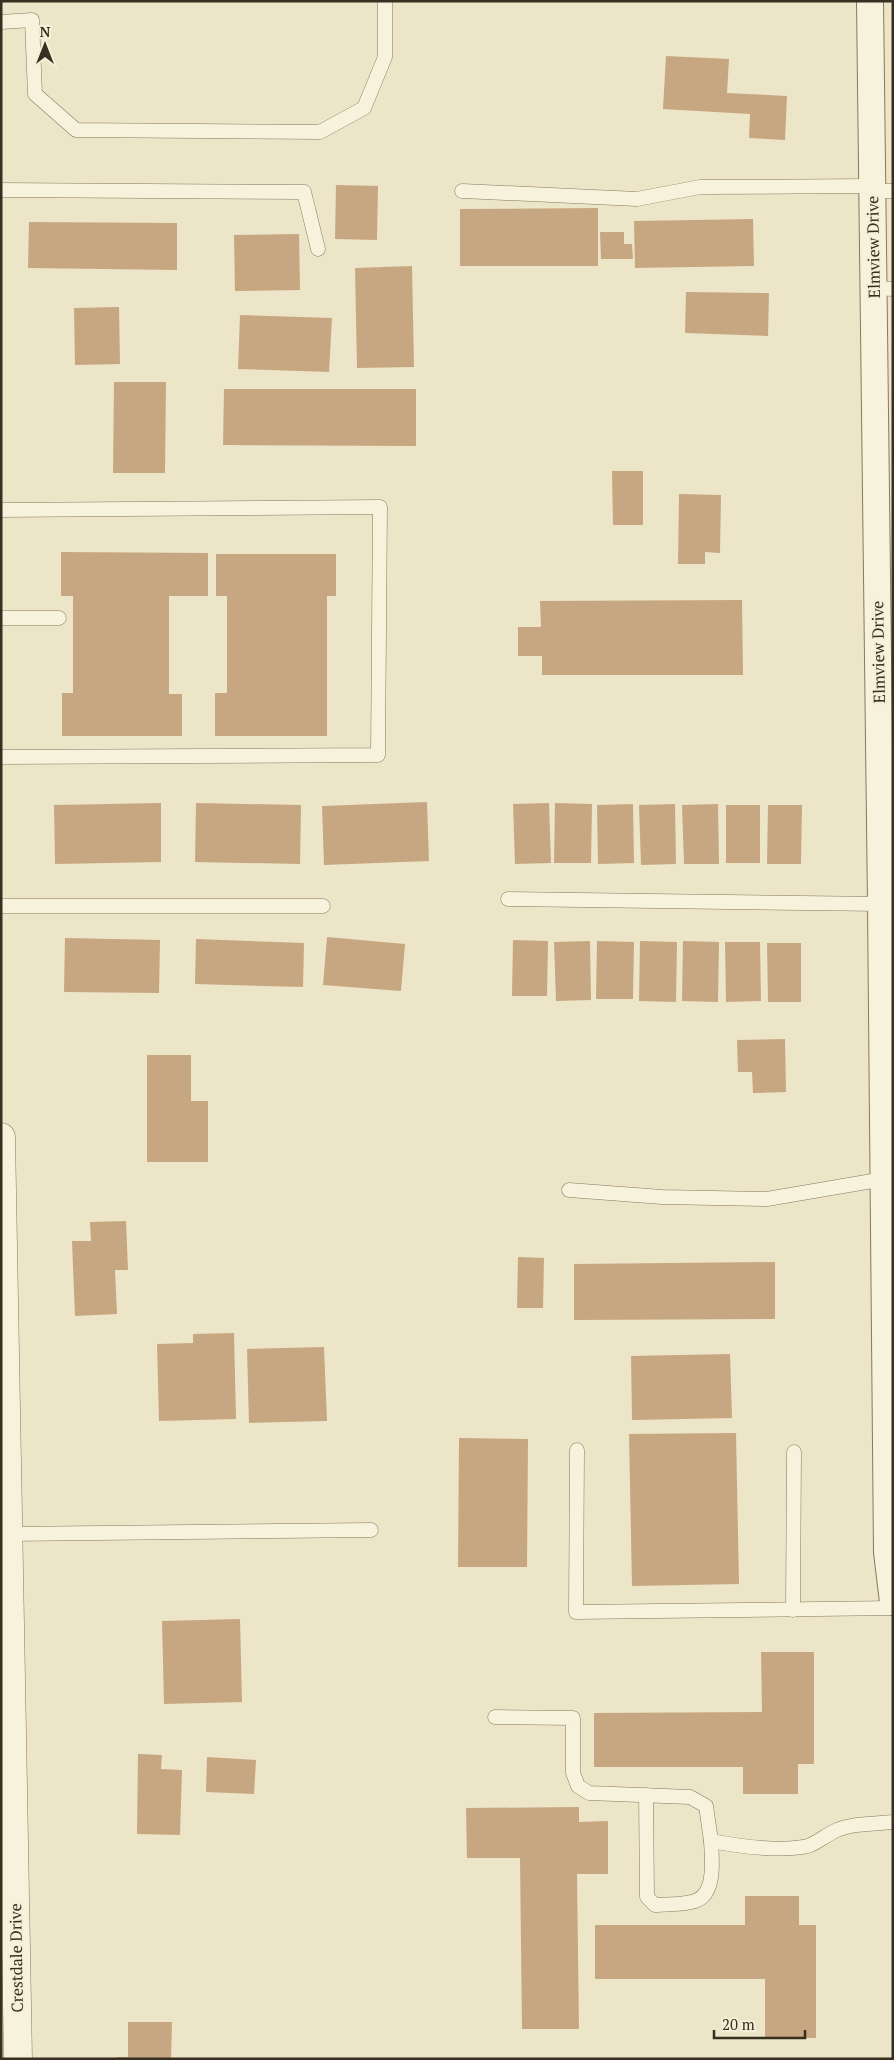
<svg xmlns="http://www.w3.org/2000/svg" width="894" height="2060" viewBox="0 0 894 2060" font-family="'PT Serif',serif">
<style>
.building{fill:#c7a781}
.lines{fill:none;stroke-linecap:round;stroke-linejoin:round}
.service-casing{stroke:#87795e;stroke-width:15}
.minor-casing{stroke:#87795e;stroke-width:28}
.tertiary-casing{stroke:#87795e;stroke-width:29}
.service{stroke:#f7f2db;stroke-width:14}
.minor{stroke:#f7f2db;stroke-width:26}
.tertiary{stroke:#f7f2db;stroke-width:28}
.labels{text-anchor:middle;stroke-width:4;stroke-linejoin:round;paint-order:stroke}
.street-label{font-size:16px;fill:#382f21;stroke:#f4efd7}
</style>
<rect width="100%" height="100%" fill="#ece5c8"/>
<g class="building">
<path d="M666,56L729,59L727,93L787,96L785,140L749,138L750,114L663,109Z"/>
<path d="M336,185L378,186L377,240L335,239Z"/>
<path d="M598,208V266H460V209Z"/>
<path d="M753,219L754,266L635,268L634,221Z"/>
<path d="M29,222L177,223V270L28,268Z"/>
<path d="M600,232H624V244H632L633,259H601Z"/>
<path d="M299,234L300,290L235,291L234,235Z"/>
<path d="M412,266L414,367L357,368L355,268Z"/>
<path d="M686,292L769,293L768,336L685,333Z"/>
<path d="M119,307L120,364L75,365L74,308Z"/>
<path d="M240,315L332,318L329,372L238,369Z"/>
<path d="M114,382H166L165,473H113Z"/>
<path d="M224,389H416V446L223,445Z"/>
<path d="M612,471H643V525H613Z"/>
<path d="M679,494L721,495L720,553L705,552V564H678Z"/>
<path d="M61,552L208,553V596H169V694H182V736H62V693H73V596H61Z"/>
<path d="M216,554H336V596H327V736H215V693H227V596H216Z"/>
<path d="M742,600L743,675H542V656H518V627H541L540,601Z"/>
<path d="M427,802L429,861L324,865L322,806Z"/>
<path d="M161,803V862L55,864L54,805Z"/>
<path d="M196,803L301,805L300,864L195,862Z"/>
<path d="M549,803L551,863L515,864L513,804Z"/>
<path d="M555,803L592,804L591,863H554Z"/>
<path d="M633,804L634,863L598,864L597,805Z"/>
<path d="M675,804L676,864L641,865L639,805Z"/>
<path d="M718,804L719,864H684L682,805Z"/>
<rect x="726" y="805" width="34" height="58"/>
<path d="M768,805H802L801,864H767Z"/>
<path d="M327,937L405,944L401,991L323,985Z"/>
<path d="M65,938L160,940L159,993L64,992Z"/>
<path d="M196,939L304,943L303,987L195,984Z"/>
<path d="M513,940L548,941L547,996H512Z"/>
<path d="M590,941L591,1000L556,1001L554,942Z"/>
<path d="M597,941L634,942L633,999H596Z"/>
<path d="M640,941L677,942L676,1002L639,1001Z"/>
<path d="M683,941L719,942L718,1002L682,1001Z"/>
<path d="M725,942H760L761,1001L726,1002Z"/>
<path d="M767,943H801V1002H768Z"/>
<path d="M785,1039L786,1092L753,1093L752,1072H738L737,1040Z"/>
<path d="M147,1055H191V1101H208V1162H147Z"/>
<path d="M126,1221L128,1270H115L117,1314L75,1316L72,1241H91L90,1222Z"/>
<path d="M518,1257L544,1258L543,1308H517Z"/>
<path d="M775,1262V1319L574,1320V1264Z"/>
<path d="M234,1333L236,1419L159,1421L157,1344L193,1343V1334Z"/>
<path d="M324,1347L327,1421L249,1423L247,1349Z"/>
<path d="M730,1354L732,1418L632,1420L631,1356Z"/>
<path d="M736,1433L739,1584L632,1586L629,1434Z"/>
<path d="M459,1438L528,1439L527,1567H458Z"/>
<path d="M240,1619L242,1702L164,1704L162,1621Z"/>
<path d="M761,1652H814V1764H798V1794H743V1767H594V1713L762,1712Z"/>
<path d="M138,1754L162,1755L161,1769L182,1770L180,1835L137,1834Z"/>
<path d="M207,1757L256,1760L254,1794L206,1792Z"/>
<path d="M579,1807V1822L608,1821V1874H577L579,2029H522L520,1858H467L466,1808Z"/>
<path d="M745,1896H799V1925H816V2038H765V1979H595V1925H745Z"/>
<path d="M128,2022H172L171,2059H117V2057H128Z"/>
</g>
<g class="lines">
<defs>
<g id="service">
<path d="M1,22L32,20L35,94L76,130L320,132L364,108L385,57V1"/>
<path d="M1,190L304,192L318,249"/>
<path d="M462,191L637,199L700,187L872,186"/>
<path d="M872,191H893"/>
<path d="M873,288L893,289"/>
<path d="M1,510L380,507L378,755L1,757"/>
<path d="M1,618H59"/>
<path d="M508,899L881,904"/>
<path d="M1,906H323"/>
<path d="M569,1190L662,1197L767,1199L884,1179"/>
<path d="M577,1450L576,1612L893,1608"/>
<path d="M9,1534L371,1530"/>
<path d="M793,1610L794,1452"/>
<path d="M495,1717L573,1718V1773L578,1786L589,1793L690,1797L706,1806L711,1841C738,1846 781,1852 808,1846C817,1843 826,1835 835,1831C852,1823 874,1824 893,1822"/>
<path d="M646,1795L647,1897L655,1905C667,1904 679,1905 691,1902C717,1898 712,1860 711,1841"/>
</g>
<path id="minor" d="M870,1L881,904L887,1552L893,1602"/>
<path id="tertiary" d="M1,1137L18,2059"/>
</defs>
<use href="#service" class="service-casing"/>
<use href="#minor" class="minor-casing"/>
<use href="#tertiary" class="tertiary-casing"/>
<use href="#service" class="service"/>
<use href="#minor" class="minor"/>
<use href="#tertiary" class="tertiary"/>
</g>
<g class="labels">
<g class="street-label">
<text transform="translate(873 247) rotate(-91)" y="6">Elmview Drive</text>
<text transform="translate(878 652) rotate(-91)" y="6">Elmview Drive</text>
<text transform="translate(16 1958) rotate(-91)" y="6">Crestdale Drive</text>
</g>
</g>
<rect width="894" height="2060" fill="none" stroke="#382f21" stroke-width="5"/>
<g transform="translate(45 45)" stroke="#f4efd7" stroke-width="4" paint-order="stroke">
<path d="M0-4L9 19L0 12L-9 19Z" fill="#382f21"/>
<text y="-8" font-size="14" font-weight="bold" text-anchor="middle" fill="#382f21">N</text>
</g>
<path d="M714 2030v8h91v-8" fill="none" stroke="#382f21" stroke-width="2.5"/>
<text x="722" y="2030" font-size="15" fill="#382f21" stroke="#f4efd7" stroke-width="4" paint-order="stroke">20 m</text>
</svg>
